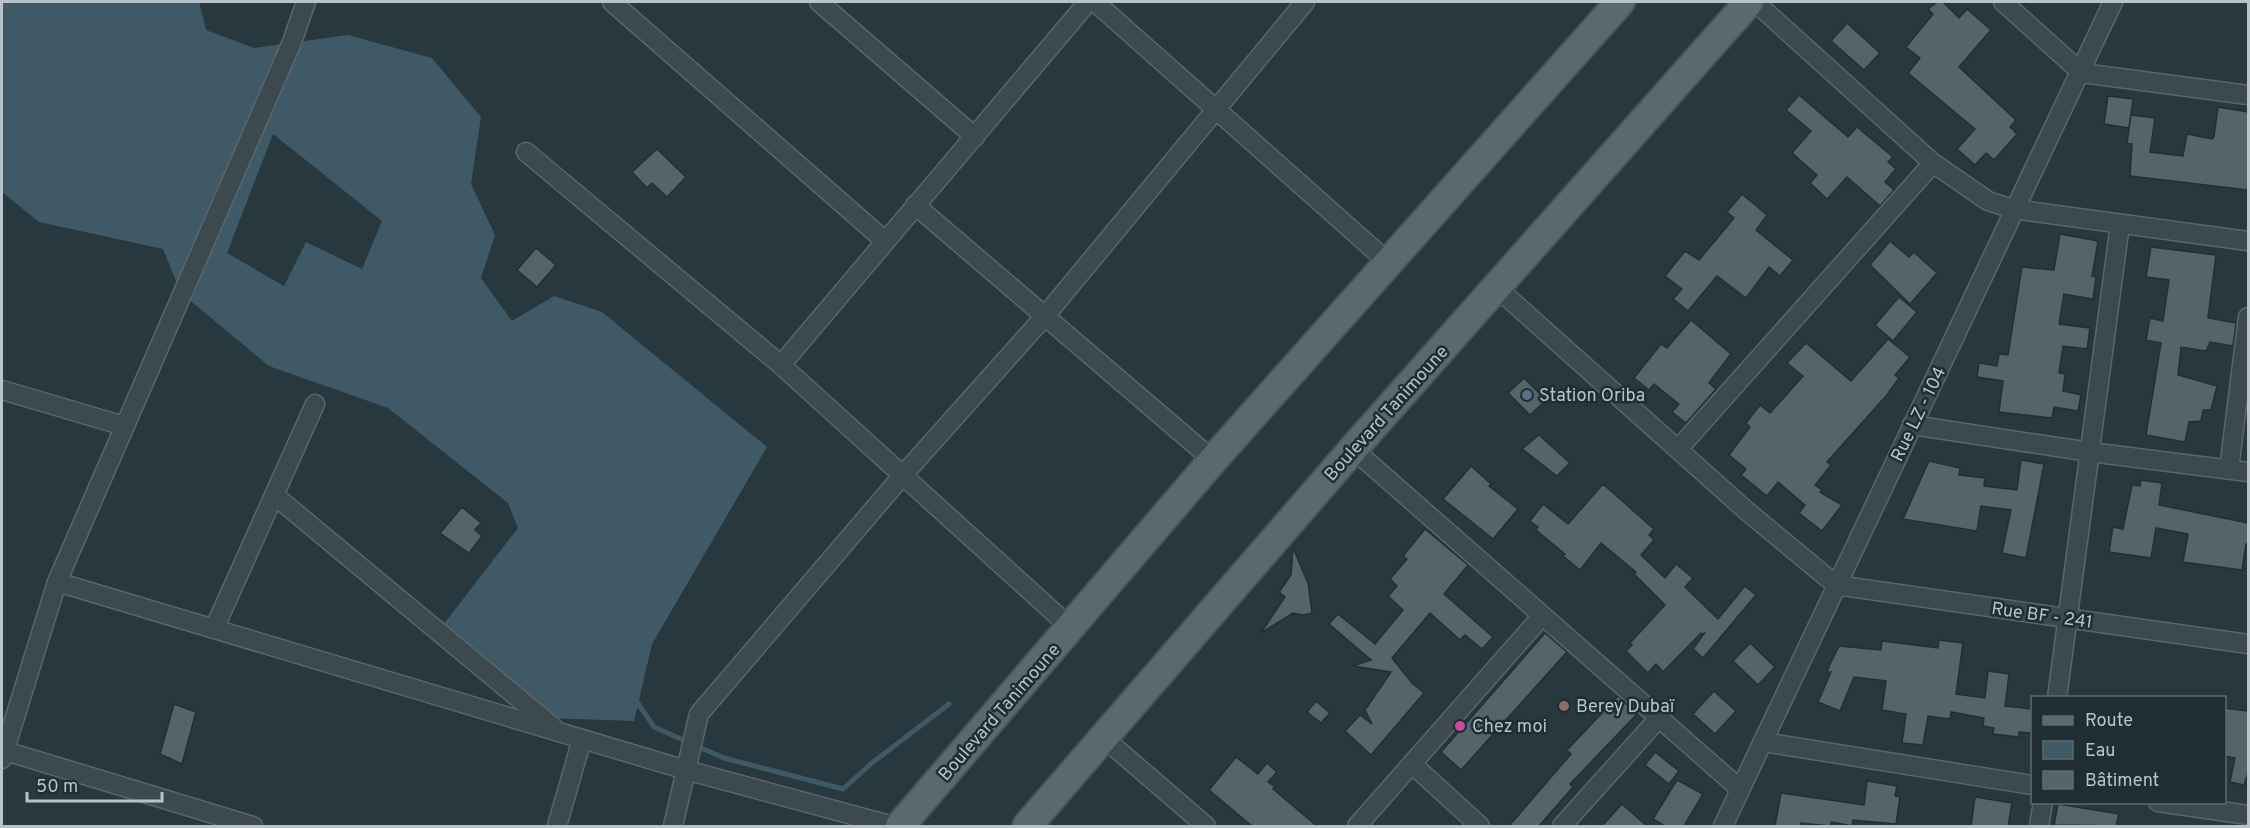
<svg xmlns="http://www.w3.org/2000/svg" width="2250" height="828" viewBox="0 0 2250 828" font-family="Overpass,sans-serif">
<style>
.water{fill:#3f5966;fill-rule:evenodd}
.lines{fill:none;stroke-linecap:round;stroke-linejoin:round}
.stream{stroke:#3f5966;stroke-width:5}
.building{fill:#53656b;stroke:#223036;stroke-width:1.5}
.minor-casing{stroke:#5a666c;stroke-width:21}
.primary-casing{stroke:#48555b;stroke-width:32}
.minor{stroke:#3c494f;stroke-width:18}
.primary{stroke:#5a686f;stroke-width:28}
.service-dot{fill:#5c6f8a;stroke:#202e34;stroke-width:2}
.education-dot{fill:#8d6e63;stroke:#202e34;stroke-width:2}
.hotel-dot{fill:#d1479c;stroke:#202e34;stroke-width:2}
.labels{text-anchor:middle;stroke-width:5;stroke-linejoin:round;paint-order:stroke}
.poi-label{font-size:18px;fill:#b8c3c9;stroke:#202e34;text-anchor:start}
.street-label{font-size:18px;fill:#b8c3c9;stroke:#202e34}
</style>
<rect width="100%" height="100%" fill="#28383f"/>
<path class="water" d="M2,2H199L206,30L254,48L348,35L432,58L481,117L471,184L495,235L481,278L512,321L554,296L602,312L767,447L652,644L634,721L548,718L443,625L518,528L508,503L388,408L269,366L181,293L163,249L39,222L2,192ZM273,134L382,221L362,269L306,242L284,286L227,253Z"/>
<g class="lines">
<path class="stream" d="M635,699L654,727L692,744L724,758L843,789L872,763L949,704"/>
</g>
<g class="building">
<path d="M1937,2H1943L1959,18L1967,9L1991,30L1959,67L2016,120L2010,127L2017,134L1994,160L1986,153L1975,165L1957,149L1975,129L1908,73L1920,58L1906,47L1933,14L1928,9Z"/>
<path d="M1847,23L1880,53L1864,70L1831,41Z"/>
<path d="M1799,95L1848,137L1857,127L1893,157L1888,162L1896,169L1885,182L1894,190L1880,206L1847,177L1827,199L1810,183L1817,175L1792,153L1811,131L1786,110Z"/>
<path d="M2108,96L2133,99L2129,128L2104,124Z"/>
<path d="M2218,107L2248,112V190L2130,176L2132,144L2127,143L2131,115L2155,118L2150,152L2183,156L2187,134L2212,139L2214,137Z"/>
<path d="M657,149L686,177L667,197L652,183L647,188L632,172Z"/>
<path d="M1742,194L1767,215L1756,230L1793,260L1780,276L1769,267L1746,298L1717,276L1688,311L1673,299L1682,289L1665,276L1685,251L1699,260L1734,218L1727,212Z"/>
<path d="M2060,234L2098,241L2092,276L2096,277L2093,299L2064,294L2059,324L2090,328L2087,349L2063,346L2059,373L2065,374L2063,391L2081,395L2078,411L2054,407L2052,418L1999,412L2003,381L1977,377L1979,363L1997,366L1999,354L2008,355L2022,267L2054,270Z"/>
<path d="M1890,241L1909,257L1914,252L1937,273L1910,304L1870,265Z"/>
<path d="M2151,247L2216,255L2208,318L2236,323L2233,346L2210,342L2206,351L2181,347L2178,375L2217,386L2211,410H2203L2201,421L2189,422L2185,442L2146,435L2161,343L2146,340L2150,318L2163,321L2169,280L2146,277Z"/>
<path d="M536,248L556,265L537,287L517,270Z"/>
<path d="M1899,297L1917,312L1893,341L1875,325Z"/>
<path d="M1691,320L1731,354L1709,383L1716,389L1686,423L1672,412L1679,404L1654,384L1649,390L1634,378L1661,344L1667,348Z"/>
<path d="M1888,339L1910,357L1895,375L1899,378L1886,396L1827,462L1831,465L1815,485L1822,490L1820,492L1842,505L1822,531L1799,513L1805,505L1778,482L1767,496L1741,475L1746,469L1729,455L1750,427L1746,423L1760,405L1770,413L1803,376L1787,363L1806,343L1851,381Z"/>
<path d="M1524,378L1546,400L1530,415L1508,393Z"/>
<path d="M1539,435L1570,463L1557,476L1522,449Z"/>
<path d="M2021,460L2044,464L2026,558L2002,553L2011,510L1981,506L1977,531L1903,519L1929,461L1960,468L1959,475L1985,478L1984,486L2017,490Z"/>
<path d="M1471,466L1491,484L1489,486L1518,509L1493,539L1443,499Z"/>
<path d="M2141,480L2162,483L2159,505L2248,523V544H2246L2242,570L2183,562L2188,534L2156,528L2151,558L2109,552L2113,527L2123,529L2132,485L2140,486Z"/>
<path d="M1603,484L1654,529L1649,535L1654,540L1641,555L1665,578L1676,564L1693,578L1685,587L1718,619L1745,586L1756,595L1703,658L1693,649L1705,632L1703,635L1701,633L1663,672L1656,664L1648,673L1626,651L1632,645L1630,643L1665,605L1634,574L1636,572L1601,543L1580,570L1563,556L1565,554L1536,530L1538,527L1530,521L1543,504L1568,524Z"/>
<path d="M462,507L481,523L475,530L482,536L469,553L440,533Z"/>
<path d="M1425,529L1468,565L1444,594L1493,637L1482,649L1465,635L1460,640L1430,613L1392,658L1412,683L1424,693L1371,755L1345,731L1360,715L1372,724L1365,710L1391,672L1353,666L1371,660L1329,624L1338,614L1375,644L1403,610L1388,596L1397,586L1390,579L1407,559L1403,556Z"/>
<path d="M1293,548L1308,583L1312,613L1303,615L1293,613L1261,633L1285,597L1279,592L1291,575Z"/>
<path d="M1545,633L1567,652L1461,770L1441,752Z"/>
<path d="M1939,640L1963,643L1956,694L1985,698L1988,671L2009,674L2005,706L2032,709L2031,733L2019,732V737L1993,734L1994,728L1983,726L1984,718L1951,712L1950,719L1928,716L1923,745L1902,743L1906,714L1882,710L1886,681L1854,677L1840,711L1818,702L1831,672H1827L1830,664L1839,646L1881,650L1882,641L1938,648Z"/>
<path d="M1750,643L1775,667L1758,685L1733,661Z"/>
<path d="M1714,691L1736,711L1715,734L1693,714Z"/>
<path d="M1618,696L1637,714L1570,784L1573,787L1539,826H1509L1571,754L1567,750Z"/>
<path d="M1316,701L1330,713L1321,723L1307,712Z"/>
<path d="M174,704L196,712L182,764L160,754Z"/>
<path d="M2224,708L2248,711V773L2244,785L2230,782L2235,758L2224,756Z"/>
<path d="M1655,752L1679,771L1669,784L1645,765Z"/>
<path d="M1236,757L1258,774L1267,763L1277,772L1268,782L1275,787L1273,789L1317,826H1252L1209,790Z"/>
<path d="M1677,780L1703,794L1684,826H1665L1653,819Z"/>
<path d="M1867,781L1897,786L1895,796L1900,797L1896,824L1853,820L1852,826L1831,822V826L1801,823L1800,826H1775L1781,793L1864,805Z"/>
<path d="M1975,797L2012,803L2008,826H1971Z"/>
<path d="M1622,804L1647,826H1602Z"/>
<path d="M2058,804L2119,814L2116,826L2054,825Z"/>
</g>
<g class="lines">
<defs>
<g id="minor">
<path d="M612,2L884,240"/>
<path d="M819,2L975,137"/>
<path d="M1095,2L1389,263"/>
<path d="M1755,2L1933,163L1988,201L2013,209L2248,241"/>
<path d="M2003,2L2082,73L2248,95"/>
<path d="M526,152L781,365L1071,628"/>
<path d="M915,205L1213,460"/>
<path d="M1497,288L1748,512L1836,585"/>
<path d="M781,365L1088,2"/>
<path d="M2,390L124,426"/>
<path d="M1912,425L2090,452L2248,472"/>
<path d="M1679,448L1933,163"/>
<path d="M1353,449L1740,789"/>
<path d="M2229,469L2248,317"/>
<path d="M274,495L552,726"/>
<path d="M57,582L686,770L893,826"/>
<path d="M1836,585L2248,644"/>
<path d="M214,629L315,404"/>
<path d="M2057,698L2120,224"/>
<path d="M1105,739L1206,826"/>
<path d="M1763,742L2032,785"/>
<path d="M2,750L253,826"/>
<path d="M2,759L57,582L292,42L306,2"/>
<path d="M1412,764L1480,826"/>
<path d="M2158,802L2248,815"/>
<path d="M557,826L582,739"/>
<path d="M673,826L699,714L903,475L1045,316L1305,2"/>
<path d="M1357,826L1542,616"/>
<path d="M1562,826L1659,718"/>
<path d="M1723,826L2113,2"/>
<path d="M2039,826L2043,802"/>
</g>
<g id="primary">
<path d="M900,826L1213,460L1620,2"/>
<path d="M1027,826L1353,449L1749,2"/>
</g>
</defs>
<use href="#minor" class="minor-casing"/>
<use href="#primary" class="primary-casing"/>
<use href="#minor" class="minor"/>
<use href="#primary" class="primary"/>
</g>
<circle class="service-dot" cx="1527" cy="395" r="6"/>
<circle class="education-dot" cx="1564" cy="706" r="6"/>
<circle class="hotel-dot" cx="1460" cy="726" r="6"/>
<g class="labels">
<g class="poi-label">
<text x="1539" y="401">Station Oriba</text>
<text x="1576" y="712">Berey Dubaï</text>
<text x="1472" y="732">Chez moi</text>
</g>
<g class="street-label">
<text transform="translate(1386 413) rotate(-48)" y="6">Boulevard Tanimoune</text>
<text transform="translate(1918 414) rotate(-64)" y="6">Rue LZ - 104</text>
<text transform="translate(2042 615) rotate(8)" y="6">Rue BF - 241</text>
<text transform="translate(999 712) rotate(-49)" y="6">Boulevard Tanimoune</text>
</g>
</g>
<rect width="2250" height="828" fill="none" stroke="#b8c3c9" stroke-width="6"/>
<rect x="2031" y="696" width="195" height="108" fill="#202e34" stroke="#5d6a70" stroke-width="1.5"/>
<rect x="2043" y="716" width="30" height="9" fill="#5a686f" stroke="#5d6a70" stroke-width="1.5"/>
<text x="2085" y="726" font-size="18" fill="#b8c3c9">Route</text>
<rect x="2043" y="741" width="30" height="18" fill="#3f5966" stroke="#5d6a70" stroke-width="1.5"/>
<text x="2085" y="756" font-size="18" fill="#b8c3c9">Eau</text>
<rect x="2043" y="771" width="30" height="18" fill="#53656b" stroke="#5d6a70" stroke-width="1.5"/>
<text x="2085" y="786" font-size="18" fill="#b8c3c9">Bâtiment</text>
<path d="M27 792v9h135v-9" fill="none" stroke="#b8c3c9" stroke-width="3"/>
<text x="36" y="792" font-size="18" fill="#b8c3c9" stroke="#202e34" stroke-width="4.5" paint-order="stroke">50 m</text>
</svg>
